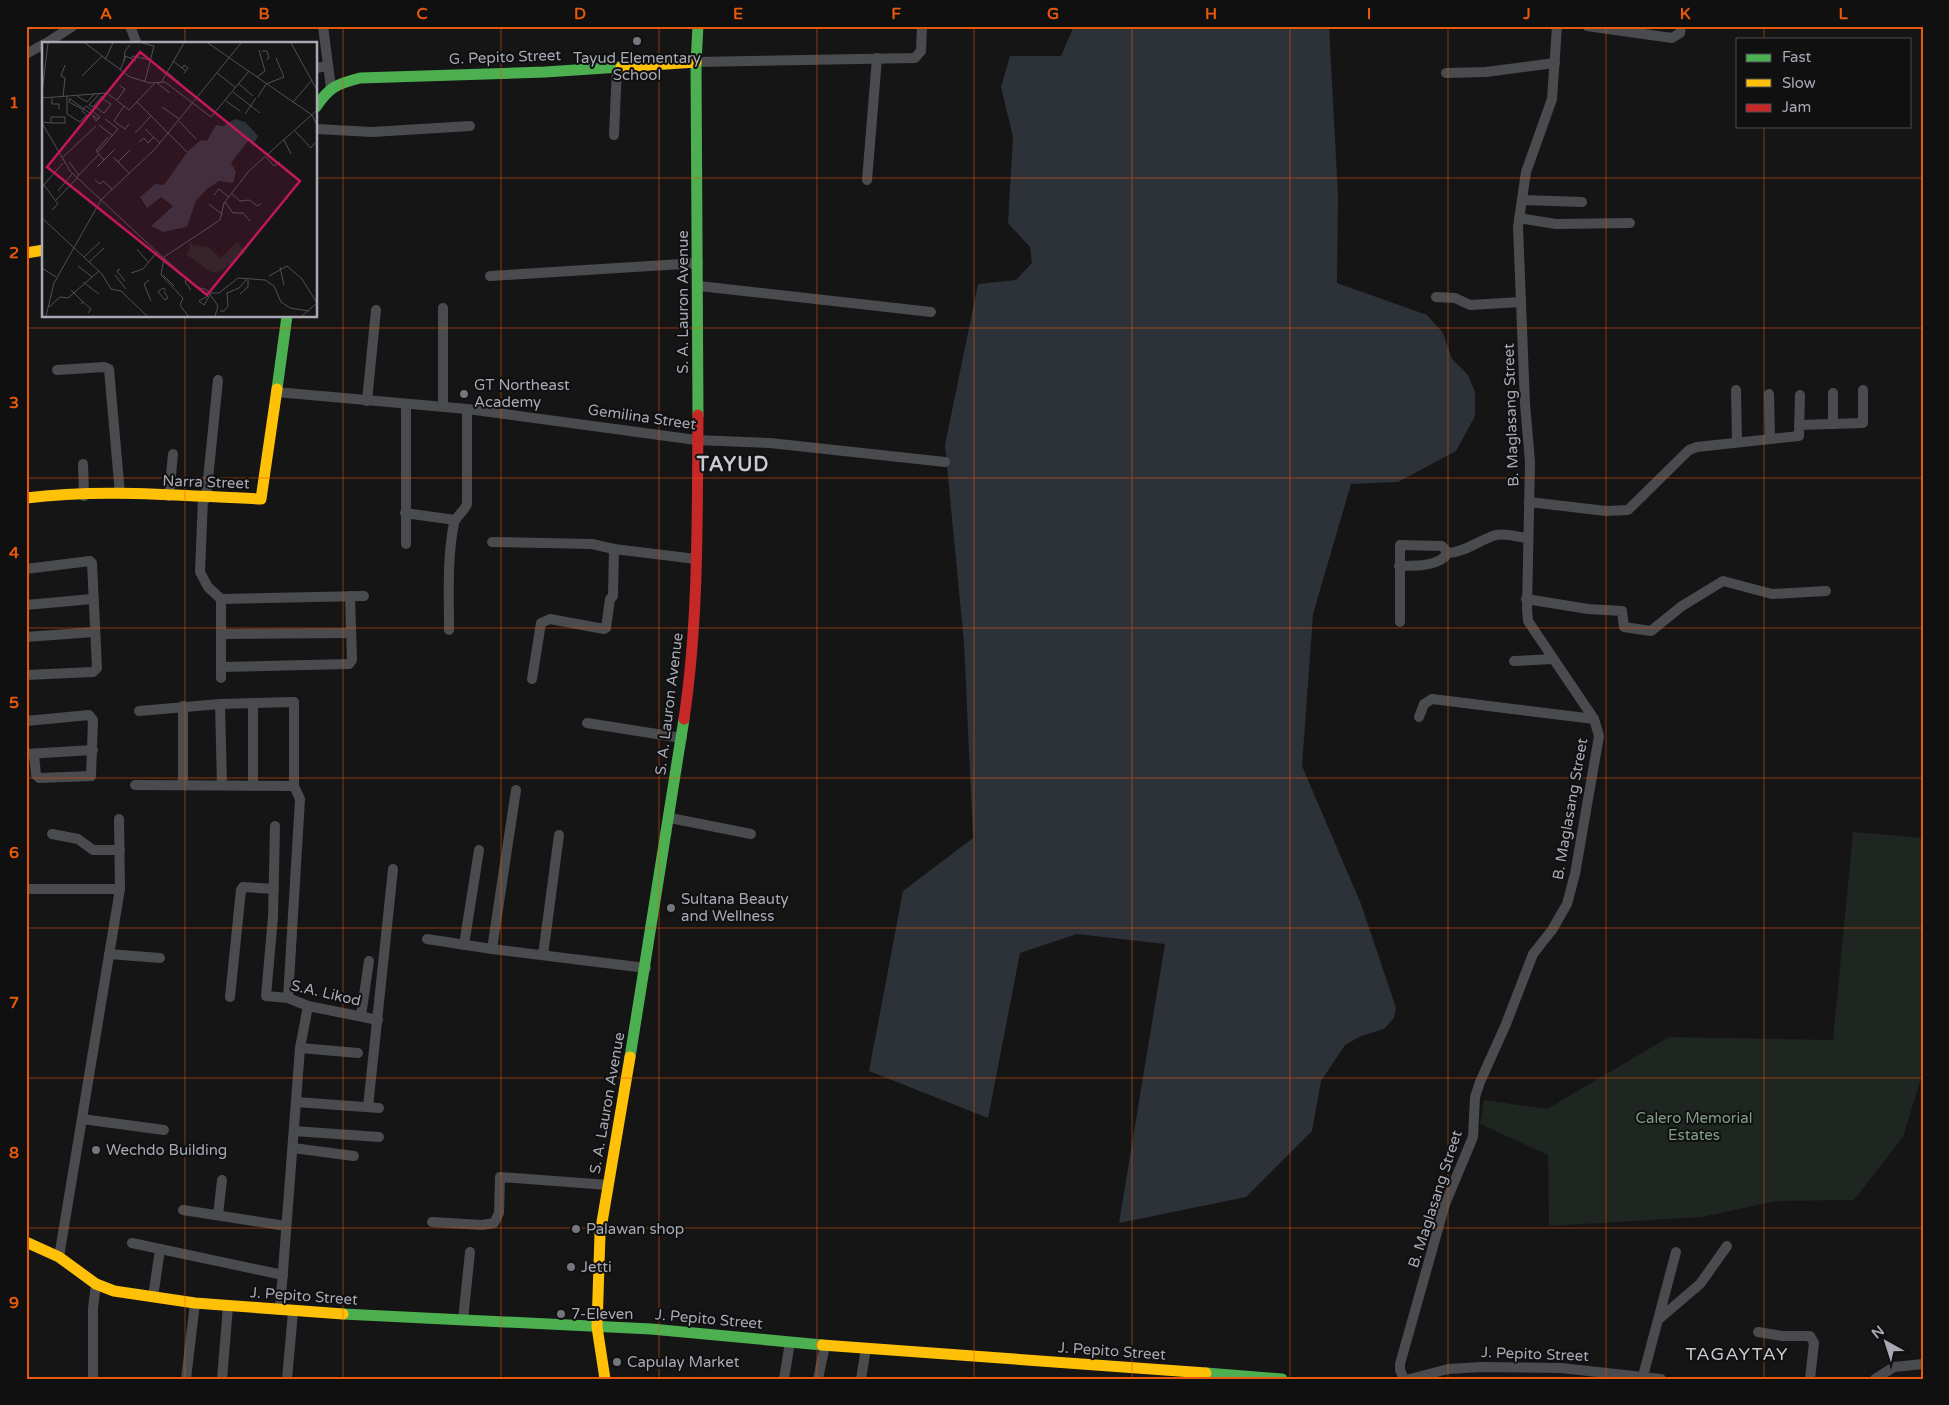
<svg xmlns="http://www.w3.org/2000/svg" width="1949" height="1405" viewBox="0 0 1949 1405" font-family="'Varela Round',sans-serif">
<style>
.green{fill:#1f2521}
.water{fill:#2d3239}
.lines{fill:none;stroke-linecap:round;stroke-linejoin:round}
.street{stroke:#4a4b4e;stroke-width:10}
.fast{stroke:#4caf50;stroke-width:11}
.slow{stroke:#ffc107;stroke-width:11}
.jam{stroke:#c62828;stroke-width:11}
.grid{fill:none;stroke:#e8590c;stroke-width:1;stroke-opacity:0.55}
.poi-dot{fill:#75757d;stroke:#101011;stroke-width:2}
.labels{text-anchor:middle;stroke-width:4;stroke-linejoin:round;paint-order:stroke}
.street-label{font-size:15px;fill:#a8a9b5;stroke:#101011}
.poi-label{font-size:15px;fill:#a8a9b5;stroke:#101011;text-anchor:start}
.park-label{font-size:15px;fill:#819d89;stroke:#101011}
.quarter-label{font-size:18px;letter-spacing:1px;fill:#c9c9d1;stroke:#101011}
.district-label{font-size:20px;font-weight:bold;letter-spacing:1px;fill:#c9c9d1;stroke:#101011}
.inset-road{fill:none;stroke:#505056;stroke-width:1}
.view{fill:#c2185b;fill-opacity:0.15;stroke:#c2185b;stroke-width:2.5}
.inset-edge{fill:none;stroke:#a8a9b5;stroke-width:2.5}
.neatline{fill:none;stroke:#e8590c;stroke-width:2}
.grid-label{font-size:16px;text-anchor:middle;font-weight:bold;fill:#e8590c}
</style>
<rect width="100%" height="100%" fill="#151516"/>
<path class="green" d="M1853,832L1923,838V1072L1903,1137L1854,1200L1776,1201L1702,1217L1549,1226L1548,1155L1480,1124L1484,1100L1547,1109L1669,1037L1833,1040Z"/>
<path class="water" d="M1074,26H1329L1338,197L1337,283L1427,315L1443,333L1452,359L1468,375L1475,392V416L1456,451L1398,482L1351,484L1313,614L1302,766L1361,904L1396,1008L1394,1018L1384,1029L1361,1036L1345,1045L1321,1081L1312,1131L1246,1197L1119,1223L1165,944L1077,934L1020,953L988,1118L869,1071L903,891L973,838L964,643L945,445L978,284L1016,280L1032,263L1030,247L1008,223L1013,137L1001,87L1010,56H1061Z"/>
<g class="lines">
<g class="street">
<path d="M130,26L137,44"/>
<path d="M323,26L331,88"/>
<path d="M1587,26L1672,38L1680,33L1681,26"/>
<path d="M45,44L73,26"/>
<path d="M26,54L44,44"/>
<path d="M696,62L915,58L921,51L922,26"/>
<path d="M316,68L328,66"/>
<path d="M1446,73L1486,72L1555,63"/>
<path d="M316,129L372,132L470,126"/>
<path d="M614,135L617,67"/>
<path d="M867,180L877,58"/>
<path d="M1522,200L1582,202"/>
<path d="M1519,218L1556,224L1630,223"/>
<path d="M490,276L698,263"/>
<path d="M699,286L931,312"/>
<path d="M1436,297L1455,298L1470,305L1521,302"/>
<path d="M57,370L104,367L109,369L120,494"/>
<path d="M1736,390L1737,442"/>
<path d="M276,392L467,409L696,440L770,443L945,462"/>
<path d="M1833,393V424"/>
<path d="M1769,394L1770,439"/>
<path d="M367,401L376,310"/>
<path d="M406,404V544"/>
<path d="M443,406V308"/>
<path d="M1799,425L1863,423V390"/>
<path d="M83,464L84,496"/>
<path d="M169,496L173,454"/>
<path d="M203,498L200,572L208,587L221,599V678"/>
<path d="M206,499L218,380"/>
<path d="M1529,502L1606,511L1628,510L1689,450L1697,447L1799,436L1800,395"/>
<path d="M405,513L455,520"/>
<path d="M492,542L592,544L614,549L696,559"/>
<path d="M1399,566C1414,566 1439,567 1448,553"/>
<path d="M26,569L90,561L92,563L97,668L93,672L26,675"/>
<path d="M221,599L364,596"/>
<path d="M1526,599L1588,609L1622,611L1624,627L1651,631L1682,606L1723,581L1772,594L1826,591"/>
<path d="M26,605L92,599"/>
<path d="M1400,622V545L1442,546L1448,553C1466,552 1479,540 1496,535C1506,533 1517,537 1527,538"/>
<path d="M449,630C449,594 447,558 454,523C456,516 464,512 467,504V409"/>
<path d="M222,634L351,633"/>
<path d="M26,637L94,632"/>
<path d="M1514,661L1553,659"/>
<path d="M221,667L349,664L352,660L350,596"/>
<path d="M532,679L541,623L550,619L604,629L606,628L610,599L613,596L614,549"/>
<path d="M220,704L222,785"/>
<path d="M183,706V784"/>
<path d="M139,711L220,704L294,702V786L300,799L288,998"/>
<path d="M1419,717L1424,704L1432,699L1594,719"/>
<path d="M26,721L89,715L93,720L91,776L39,778L36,775L34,754"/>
<path d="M587,723L682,738"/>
<path d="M26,754L93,750"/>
<path d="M135,785L294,786"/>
<path d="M253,786V703"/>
<path d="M670,818L751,834"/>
<path d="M275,826L273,917L266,996L288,998L308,1006L378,1020"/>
<path d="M52,834L78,839L93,850H120"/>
<path d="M26,889H120"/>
<path d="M427,939L492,949L646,968"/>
<path d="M464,945L479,850"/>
<path d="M492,949L516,790"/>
<path d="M109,954L160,958"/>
<path d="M543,955L559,835"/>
<path d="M230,997L241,890L243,887L274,889"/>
<path d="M361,1016L369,961"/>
<path d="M300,1048L358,1053"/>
<path d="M296,1102L379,1108"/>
<path d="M368,1107L393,869"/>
<path d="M82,1119L164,1130"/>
<path d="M294,1131L379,1137"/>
<path d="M293,1148L354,1156"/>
<path d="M183,1210L286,1226"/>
<path d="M218,1215L222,1180"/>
<path d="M432,1222L482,1225L494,1223L499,1213L500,1177L608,1185"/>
<path d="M132,1243L283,1275"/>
<path d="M59,1257L120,889L119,819"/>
<path d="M153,1297L160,1249"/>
<path d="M280,1310L300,1048L308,1006"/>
<path d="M1659,1319L1700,1284L1727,1246"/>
<path d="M463,1320L470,1252"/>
<path d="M1758,1332L1782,1336H1810L1814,1343L1810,1379"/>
<path d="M1643,1376L1676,1252"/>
<path d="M93,1379V1308L96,1284"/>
<path d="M186,1379L195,1303"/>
<path d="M222,1379L228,1306"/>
<path d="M287,1379L293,1312"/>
<path d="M784,1379L790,1342"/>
<path d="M818,1379L825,1345"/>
<path d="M861,1379L866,1348"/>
<path d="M1404,1379L1400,1370V1364L1445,1204L1473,1137L1475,1097L1480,1082L1506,1024L1533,954L1552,930L1567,904L1575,874L1599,736L1594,719L1528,621L1527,609L1530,462L1525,404L1518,227L1526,172L1552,99L1557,26"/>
<path d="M1410,1379L1448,1369L1481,1367L1561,1368L1661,1379"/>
<path d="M1875,1379L1894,1367L1923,1364"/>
</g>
<g class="fast">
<path d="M698,26L696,62L698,415"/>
<path d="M316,107C329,87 337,84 360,78L545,72L621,67"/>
<path d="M277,389L287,316"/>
<path d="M630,1057L684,719"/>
<path d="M343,1314L651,1329L822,1345"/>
<path d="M1206,1373L1282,1379"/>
</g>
<g class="slow">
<path d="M621,67L696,62"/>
<path d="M26,253L44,250"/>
<path d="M26,498C103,488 183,496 261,499L277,389"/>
<path d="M26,1242L59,1257L96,1284L114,1291L195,1303L343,1314"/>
<path d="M822,1345L1206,1373"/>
<path d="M605,1379L597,1327L600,1234L630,1057"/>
</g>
<path class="jam" d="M684,719C699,618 697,516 698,415"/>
</g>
<path class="grid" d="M185,26V44M343,26V1379M501,26V1379M659,26V1379M817,26V1379M974,26V1379M1132,26V1379M1290,26V1379M1448,26V1379M1606,26V1379M1764,26V39M1764,126V1379M26,178H44M316,178H1923M185,316V1379M26,328H1923M26,478H1923M26,628H1923M26,778H1923M26,928H1923M26,1078H1923M26,1228H1923"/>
<g class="poi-dot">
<circle cx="637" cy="41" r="5"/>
<circle cx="464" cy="394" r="5"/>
<circle cx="671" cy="908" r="5"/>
<circle cx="96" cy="1150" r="5"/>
<circle cx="576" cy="1229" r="5"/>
<circle cx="571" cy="1267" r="5"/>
<circle cx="561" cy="1314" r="5"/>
<circle cx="617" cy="1362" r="5"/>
</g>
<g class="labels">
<g class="street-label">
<text transform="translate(505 57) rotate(-2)" y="5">G. Pepito Street</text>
<text transform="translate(683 302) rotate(-90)" y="5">S. A. Lauron Avenue</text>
<text transform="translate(1511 415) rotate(-92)" y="5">B. Maglasang Street</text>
<text transform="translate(642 417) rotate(8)" y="5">Gemilina Street</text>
<text transform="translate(206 482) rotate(2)" y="5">Narra Street</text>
<text transform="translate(669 704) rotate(-83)" y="5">S. A. Lauron Avenue</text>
<text transform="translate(1570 809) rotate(-80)" y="5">B. Maglasang Street</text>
<text transform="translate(326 993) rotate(13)" y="5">S.A. Likod</text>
<text transform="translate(607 1103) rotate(-80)" y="5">S. A. Lauron Avenue</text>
<text transform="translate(1435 1199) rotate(-72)" y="5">B. Maglasang Street</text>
<text transform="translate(304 1296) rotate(4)" y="5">J. Pepito Street</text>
<text transform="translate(709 1319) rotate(5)" y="5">J. Pepito Street</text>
<text transform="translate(1112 1351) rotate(4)" y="5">J. Pepito Street</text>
<text transform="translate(1535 1354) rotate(2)" y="5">J. Pepito Street</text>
</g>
<g class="poi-label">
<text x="637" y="63" text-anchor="middle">Tayud Elementary<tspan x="637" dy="17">School</tspan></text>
<text x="474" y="390">GT Northeast<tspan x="474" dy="17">Academy</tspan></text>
<text x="681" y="904">Sultana Beauty<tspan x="681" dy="17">and Wellness</tspan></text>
<text x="106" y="1155">Wechdo Building</text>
<text x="586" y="1234">Palawan shop</text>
<text x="581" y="1272">Jetti</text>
<text x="571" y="1319">7-Eleven</text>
<text x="627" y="1367">Capulay Market</text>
</g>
<g class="park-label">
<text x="1694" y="1123">Calero Memorial<tspan x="1694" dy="17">Estates</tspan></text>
</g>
<g class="quarter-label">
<text x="1737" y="1360">TAGAYTAY</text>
</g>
<g class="district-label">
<text x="733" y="471">TAYUD</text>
</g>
</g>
<g transform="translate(42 42)">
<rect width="275" height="275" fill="#151516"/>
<path d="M147,198L151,203L166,205L179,216L195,200L204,210L179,229L170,231L144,212L148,207Z" fill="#1f2521"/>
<path d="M193,77L203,80L216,94L212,101L206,99L189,121L194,130L191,141L177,139L165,147L154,159L145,185L121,190L109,184L131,164L119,155L105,166L98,155L113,142L122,143L146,109L159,98L165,99L174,83L181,84Z" fill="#2d3239"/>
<path class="inset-road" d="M43,1L88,35L108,41L123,40L169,75L207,29M100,1L112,4L103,39M166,1L270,73L275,83M249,1L275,48M220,9H225L227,16L224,18M89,16L91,14L108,18M63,18L71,1M82,19L83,9L88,3M131,19L144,29M140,26L142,23L146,26L142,31M78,28L84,14L94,19M125,30L139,42M175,31L194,46M40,34L60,14M215,35L223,29L217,8M120,39L142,1M115,41L128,51M197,42L211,54M191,50L218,71M0,51L6,1M58,51L47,63L51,65L60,54M25,54V72L38,80L45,73M35,54L45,60L53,51M21,55L23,36L19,34L23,23M216,55L224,42L242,35L234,16M0,56L65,51L87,68L113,41M10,56V62H17V67M28,56L27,60L40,67M28,57L56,77M75,58L83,47L78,44M184,59L198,69M95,60L145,110M251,60L270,38M52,64L62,71L69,62L59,56M120,65L137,77M203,72L214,56M47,75L40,69L44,64L58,75L54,79L51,74M72,79L83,87L87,82M72,79L82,64M137,79L154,97M0,80L9,81H23V75H9V81M0,81L28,129L115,210L155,245L165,248L176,264L173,274M57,83L70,93M103,87L118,101M253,89L269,106L273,101M93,91L109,74M242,98L249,112M97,100L102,96L106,101L112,95M56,110L76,87L63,77M71,115L87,131M224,115L232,124L238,120M20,116L54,84M62,118L54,109L66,95M27,120L37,133M76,120L88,108M55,125L73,107M35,135L57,112M53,138L58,142L61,139L70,147M2,143L16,162L10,168M0,145L21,121M16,149L30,132M190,152L198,159L207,158L216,164L219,161M172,153L177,147L187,155M14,158L35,136M183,160L191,171H201L208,179M167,162L181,173M0,176L60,232L69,247L79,249L105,274M95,207L106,220M42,215L58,200M122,215L178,178L182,161L207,129L275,68M122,216L119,233L141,256L138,263L146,274M47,220L62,206M36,224L50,235M238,225L242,243M0,226L14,235M78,227L75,229L83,239M89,231L101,227L115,210M73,233L84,247M121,233L132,244M227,234L245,224L260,237L275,261M145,235L143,240L149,248M107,238L102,242L109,259M41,240L57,252M29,248L41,260L39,262M122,249L126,256L123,258L116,250L121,246L124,248M168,251H177L196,236L223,238L232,244L239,260L248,266L267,269M198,252L206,245V238M166,254L157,259L162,263L168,253M41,260L49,267L46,271M7,265L18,255L26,256L57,229M178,269H182L186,264L185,251L197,246L205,237M4,274L12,241L59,158L113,107L199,1M260,274L275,261"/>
<path class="view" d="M98,10L258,139L165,253L5,125Z"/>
<rect width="275" height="275" class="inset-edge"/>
</g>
<rect width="1949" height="1405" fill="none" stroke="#101011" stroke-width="55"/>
<rect x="1736" y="38" width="175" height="90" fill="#101011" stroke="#4d4d53"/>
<rect x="1746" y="54" width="25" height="8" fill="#4caf50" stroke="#4d4d53"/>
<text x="1782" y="62" font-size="15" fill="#a8a9b5">Fast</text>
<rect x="1746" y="79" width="25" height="8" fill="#ffc107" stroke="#4d4d53"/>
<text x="1782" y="88" font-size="15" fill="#a8a9b5">Slow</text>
<rect x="1746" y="104" width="25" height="8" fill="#c62828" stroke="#4d4d53"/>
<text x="1782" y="112" font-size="15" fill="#a8a9b5">Jam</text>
<g transform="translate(1886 1342) rotate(321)" stroke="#101011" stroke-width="4" paint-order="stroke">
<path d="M0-4L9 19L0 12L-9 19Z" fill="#a8a9b5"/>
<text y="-8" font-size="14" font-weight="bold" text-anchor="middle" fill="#a8a9b5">N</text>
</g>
<rect x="28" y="28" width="1894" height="1350" class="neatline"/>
<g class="grid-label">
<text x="106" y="19">A</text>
<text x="264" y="19">B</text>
<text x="422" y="19">C</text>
<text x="580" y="19">D</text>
<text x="738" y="19">E</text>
<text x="896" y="19">F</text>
<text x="1053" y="19">G</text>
<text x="1211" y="19">H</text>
<text x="1369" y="19">I</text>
<text x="1527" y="19">J</text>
<text x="1685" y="19">K</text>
<text x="1843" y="19">L</text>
<text x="14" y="108">1</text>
<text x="14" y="258">2</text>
<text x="14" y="408">3</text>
<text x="14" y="558">4</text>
<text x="14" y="708">5</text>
<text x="14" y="858">6</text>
<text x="14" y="1008">7</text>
<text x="14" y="1158">8</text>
<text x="14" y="1308">9</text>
</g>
</svg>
